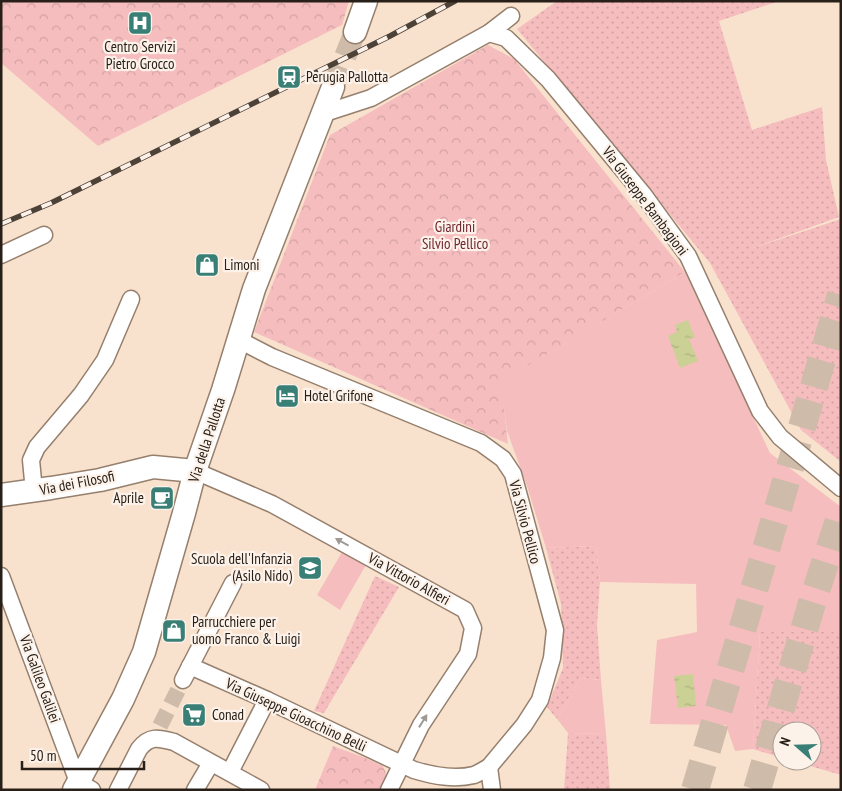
<svg xmlns="http://www.w3.org/2000/svg" width="842" height="791" viewBox="0 0 842 791" font-family="'PT Sans Narrow',sans-serif">
<style>
.grass{fill:url(#grass-dots)}
.park{fill:url(#park-crowns)}
.garden{fill:#f6bdbf}
.water{fill:url(#water-ripples)}
.lines{fill:none;stroke-linecap:round;stroke-linejoin:round}
.street-tunnel{stroke:#cfbba9;stroke-width:16;stroke-dasharray:16 8;stroke-linecap:butt}
.secondary-tunnel{stroke:#cfbba9;stroke-width:22;stroke-dasharray:22 11;stroke-linecap:butt}
.highway-tunnel{stroke:#cfbba9;stroke-width:28;stroke-dasharray:28 14;stroke-linecap:butt}
.street-casing{stroke:#957f6d;stroke-width:19}
.secondary-casing{stroke:#957f6d;stroke-width:25}
.street{stroke:#fff;stroke-width:16}
.secondary{stroke:#fff;stroke-width:22}
.rail-casing{stroke:#4d4238;stroke-width:5.5}
.rail{stroke:#fcf2ea;stroke-width:4;stroke-dasharray:11;stroke-linecap:butt}
.oneway{fill:#9e9b97}
.labels{text-anchor:middle;stroke-width:4.5;stroke-linejoin:round;paint-order:stroke}
.poi-label{font-size:15px;fill:#282018;stroke:#fcf2ea;text-anchor:start}
.street-label{font-size:15px;fill:#282018;stroke:#fcf2ea}
.park-label{font-size:15px;fill:#70232e;stroke:#fcf2ea}
</style>
<defs>
<pattern id="grass-dots" width="8" height="8" patternUnits="userSpaceOnUse" patternTransform="scale(1.25)"><rect width="8" height="8" fill="#f6bdbf"/><path d="M2 2h.1M6 6h.1" fill="none" stroke="#d3a2a3" stroke-width="1.8" stroke-linecap="round"/></pattern>
<pattern id="park-crowns" width="20" height="18" patternUnits="userSpaceOnUse" patternTransform="scale(1.25)"><rect width="20" height="18" fill="#f6bdbf"/><path d="M2 6a3 3 0 1 1 6 0M12 15a3 3 0 1 1 6 0" fill="none" stroke="#d3a2a3"/></pattern>
<pattern id="water-ripples" width="26" height="14" patternUnits="userSpaceOnUse" patternTransform="scale(1.25)"><rect width="26" height="14" fill="#cbd095"/><path d="M2 4q2-2 4 0t4 0M15 11q2-2 4 0t4 0" fill="none" stroke="#aeb280"/></pattern>
</defs>
<rect width="100%" height="100%" fill="#f9e2cd"/>
<g class="grass">
<path d="M557,1H779L719,21L752,130L822,107L826,160L839,217L753,248L841,219V462L801,430L710,263L517,29Z"/>
<path d="M596,546L600,582L597,625L601,680L580,678L557,719L547,707L563,668L561,604L546,548Z"/>
<path d="M375,576L399,587L324,713L314,711Z"/>
<path d="M760,632H841V775L793,761H812V731H782V758L753,749Z"/>
<path d="M568,733L606,734L610,790H564Z"/>
</g>
<g class="park">
<path d="M1,1H349L342,25L98,146L1,63Z"/>
<path d="M488,45L514,59L685,272L501,382L508,444L254,332L330,135Z"/>
<path d="M333,746L363,757L383,766L387,776L380,790H315Z"/>
</g>
<g class="garden">
<path d="M685,272L770,453L841,507V632H760L753,749L735,751L726,725L650,724L657,640L697,632L696,584L600,582L596,546L546,548L527,486L507,431L500,382Z"/>
<path d="M342,552L366,565L340,610L317,595Z"/>
<path d="M580,678L601,680L606,734L568,733L557,719Z"/>
</g>
<g class="water">
<path d="M688,320L695,337L689,339L698,361L680,368L668,336L677,332L675,325Z"/>
<path d="M693,674L696,706L678,708L674,676Z"/>
</g>
<g class="lines">
<path class="street-tunnel" d="M160,726L183,680"/>
<path class="secondary-tunnel" d="M333,87L355,32"/>
<g class="highway-tunnel">
<path d="M695,790L841,295"/>
<path d="M757,790L812,603L841,514"/>
</g>
<defs>
<g id="street">
<path d="M489,33L506,38L548,79L643,194L688,256L760,411L780,437L841,488"/>
<path d="M322,114L371,98L489,33L511,16"/>
<path d="M1,255L44,235"/>
<path d="M239,340L272,357L481,443L503,459L513,474L555,630L552,658L540,700L524,725L489,767"/>
<path d="M195,471L272,504L465,610L473,628L468,654L421,725L389,790"/>
<path d="M34,491L31,460L37,447L81,395L105,360L131,299"/>
<path d="M1,576L78,782L92,790"/>
<path d="M190,666L267,700L414,770C434,776 454,780 474,775C479,773 484,770 489,767L492,790"/>
<path d="M183,680L233,583"/>
<path d="M230,772L267,700"/>
<path d="M118,790L139,749C150,735 159,738 174,742L261,790"/>
<path d="M195,790L211,763"/>
</g>
<g id="secondary">
<path d="M355,32L366,1"/>
<path d="M1,495L51,488L100,480L153,467L195,471"/>
<path d="M74,790L123,699L144,652L184,513L195,471L223,390L254,289L333,87"/>
</g>
</defs>
<use href="#street" class="street-casing"/>
<use href="#secondary" class="secondary-casing"/>
<use href="#street" class="street"/>
<use href="#secondary" class="secondary"/>
<defs>
<path id="rail" d="M1,224L51,203L390,36L455,1"/>
</defs>
<use href="#rail" class="rail-casing"/>
<use href="#rail" class="rail"/>
</g>
<defs><path id="oneway-solid" d="M-6-.8H1V-3.2L6.5 0L1 3.2V.8H-6Z" transform="scale(1.25)"/></defs>
<g class="oneway">
<use href="#oneway-solid" transform="translate(342 542) rotate(-151)"/>
<use href="#oneway-solid" transform="translate(423 721) rotate(-58)"/>
</g>
<defs>
<symbol id="hospital-square" viewBox="-11 -11 22 22"><rect x="-9" y="-9" width="18" height="18" rx="4" fill="#397f76" stroke="#fcf2ea"/><path d="M-5-5h3v3.5h4V-5h3V5h-3V1.5h-4V5h-3Z" fill="#fff"/></symbol>
<symbol id="station-square" viewBox="-11 -11 22 22"><rect x="-9" y="-9" width="18" height="18" rx="4" fill="#397f76" stroke="#fcf2ea"/><path d="M-3-6H3Q5-6 5-4V2Q5 4 3 4L4.5 6H3L1.5 4h-3L-3 6H-4.5L-3 4Q-5 4-5 2V-4Q-5-6-3-6ZM-3.5-4v3h7v-3ZM-3.5 1v1.5H-2V1ZM2 1v1.5H3.5V1Z" fill="#fff"/></symbol>
<symbol id="shop-square" viewBox="-11 -11 22 22"><rect x="-9" y="-9" width="18" height="18" rx="4" fill="#397f76" stroke="#fcf2ea"/><path d="M-5-2.5h2.3a2.7 3.5 0 0 1 5.4 0H5L5.5 6h-11ZM-1.5-2.5h3a1.5 2.3 0 0 0-3 0Z" fill="#fff"/></symbol>
<symbol id="hotel-square" viewBox="-11 -11 22 22"><rect x="-9" y="-9" width="18" height="18" rx="4" fill="#397f76" stroke="#fcf2ea"/><path d="M-6-4.5h1.5V1H6V5H4.5V3h-9V5H-6ZM-4 0a1.8 1.8 0 1 1 3.6 0ZM.5 0V-2.5h3Q6-2.5 6 0Z" fill="#fff"/></symbol>
<symbol id="cafe-square" viewBox="-11 -11 22 22"><rect x="-9" y="-9" width="18" height="18" rx="4" fill="#397f76" stroke="#fcf2ea"/><path d="M-5.5-4.5H6V0H3Q3 3.5 0 3.5H-2.5Q-5.5 3.5-5.5 0ZM3-3.2v2h1.7v-2ZM-6 4.5H4V6H-6Z" fill="#fff"/></symbol>
<symbol id="school-square" viewBox="-11 -11 22 22"><rect x="-9" y="-9" width="18" height="18" rx="4" fill="#397f76" stroke="#fcf2ea"/><path d="M0-5L7-2L0 1L-7-2ZM-4 1L0 2.5L4 1V4Q0 6-4 4Z" fill="#fff"/></symbol>
<symbol id="supermarket-square" viewBox="-11 -11 22 22"><rect x="-9" y="-9" width="18" height="18" rx="4" fill="#397f76" stroke="#fcf2ea"/><path d="M-6-5.5h2.5l.6 2H6L4.5 2H-2.5L-4.4-4H-6ZM-1.5 3.2a1.3 1.3 0 1 0 .1 0ZM3 3.2a1.3 1.3 0 1 0 .1 0Z" fill="#fff"/></symbol>
</defs>
<g fill-rule="evenodd">
<use href="#hospital-square" x="126" y="9" width="28" height="28"/>
<use href="#station-square" x="275" y="63" width="28" height="28"/>
<use href="#shop-square" x="193" y="251" width="28" height="28"/>
<use href="#hotel-square" x="273" y="382" width="28" height="28"/>
<use href="#cafe-square" x="148" y="484" width="28" height="28"/>
<use href="#school-square" x="296" y="554" width="28" height="28"/>
<use href="#shop-square" x="160" y="617" width="28" height="28"/>
<use href="#supermarket-square" x="180" y="701" width="28" height="28"/>
</g>
<g class="labels">
<g class="poi-label">
<text x="140" y="52" text-anchor="middle">Centro Servizi<tspan x="140" dy="17">Pietro Grocco</tspan></text>
<text x="306" y="82">Perugia Pallotta</text>
<text x="224" y="270">Limoni</text>
<text x="304" y="401">Hotel Grifone</text>
<text x="144" y="503" text-anchor="end">Aprile</text>
<text x="292" y="564" text-anchor="end">Scuola dell'Infanzia<tspan x="292" dy="17">(Asilo Nido)</tspan></text>
<text x="192" y="627">Parrucchiere per<tspan x="192" dy="17">uomo Franco &amp; Luigi</tspan></text>
<text x="212" y="720">Conad</text>
</g>
<g class="street-label">
<text transform="translate(645 201) rotate(53)" y="5">Via Giuseppe Bambagioni</text>
<text transform="translate(207 440) rotate(-72)" y="5">Via della Pallotta</text>
<text transform="translate(77 483) rotate(-11)" y="5">Via dei Filosofi</text>
<text transform="translate(525 522) rotate(75)" y="5">Via Silvio Pellico</text>
<text transform="translate(409 579) rotate(29)" y="5">Via Vittorio Alfieri</text>
<text transform="translate(40 679) rotate(70)" y="5">Via Galileo Galilei</text>
<text transform="translate(296 715) rotate(25)" y="5">Via Giuseppe Gioacchino Belli</text>
</g>
<g class="park-label">
<text x="455" y="232">Giardini<tspan x="455" dy="17">Silvio Pellico</tspan></text>
</g>
</g>
<rect width="842" height="791" fill="none" stroke="#282018" stroke-width="5"/>
<g transform="translate(797 746) rotate(290)"><circle r="24" fill="#fcf2ea" stroke="#a79e96"/>
<path d="M0-4L9 19L0 12L-9 19Z" fill="#397f76"/>
<text y="-8" font-size="14" font-weight="bold" text-anchor="middle" fill="#282018">N</text>
</g>
<path d="M22 761v8h122v-8" fill="none" stroke="#282018" stroke-width="2.5"/>
<text x="30" y="761" font-size="15" fill="#282018" stroke="#fcf2ea" stroke-width="4" paint-order="stroke">50 m</text>
</svg>
